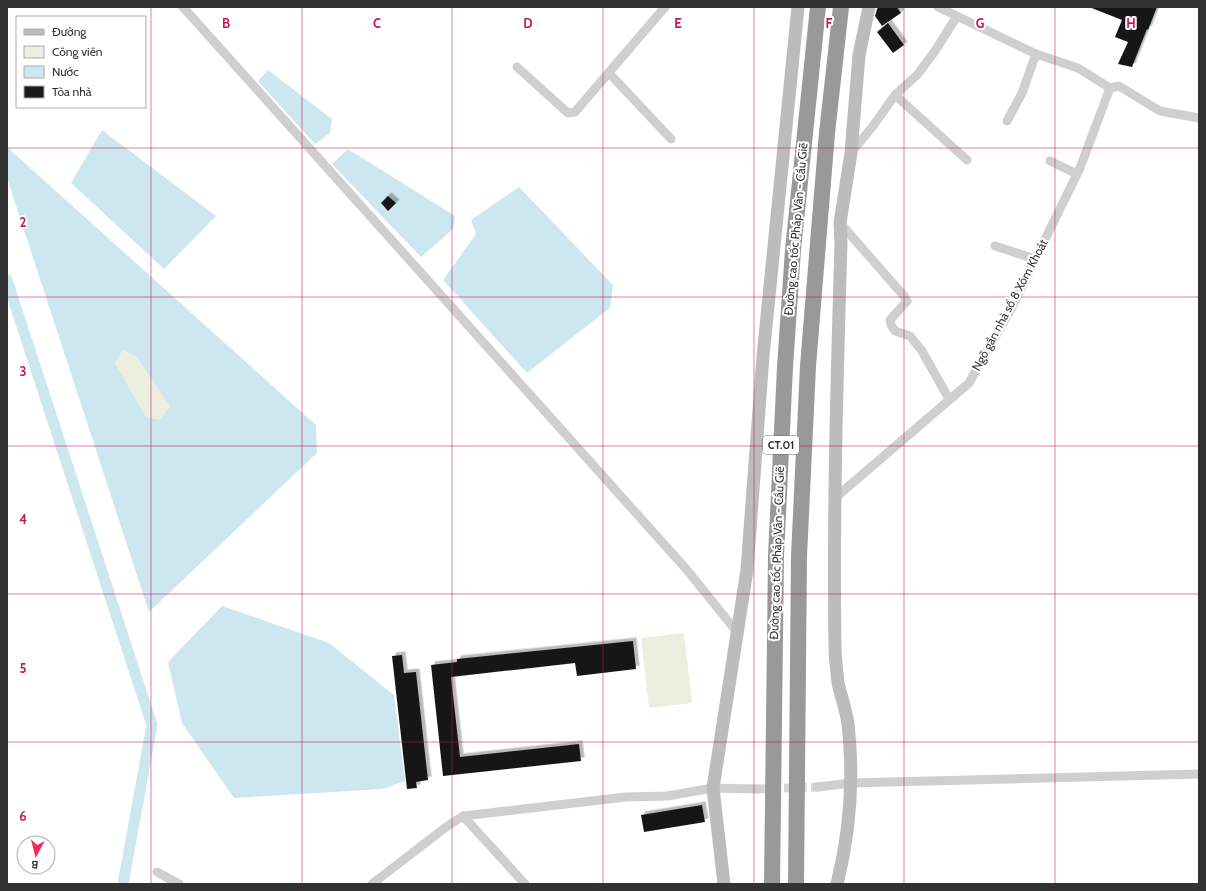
<svg xmlns="http://www.w3.org/2000/svg" width="1206" height="891" viewBox="0 0 1206 891" font-family="Cabin,sans-serif">
<style>
.green{fill:#ebefe0}
.water{fill:#cce7f0;fill-rule:evenodd}
.lines{fill:none;stroke-linecap:round;stroke-linejoin:round}
.canal{stroke:#cce7f0;stroke-width:11}
.building{fill:#191919;filter:url(#shadow)}
.street-tunnel{stroke:#d6d6d6;stroke-width:9;stroke-dasharray:9 4.5;stroke-linecap:butt}
.street{stroke:#cfcfcf;stroke-width:9}
.secondary{stroke:#bcbcbc;stroke-width:13}
.highway{stroke:#999;stroke-width:16}
.grid{fill:none;stroke:#c2185b;stroke-width:1;stroke-opacity:0.55}
.labels{text-anchor:middle;stroke-width:4;stroke-linejoin:round;paint-order:stroke}
.shield{fill:#fff;stroke:#707070;stroke-width:1}
.shield-label{font-size:11px;font-weight:bold;fill:#323232}
.street-label{font-size:12px;fill:#323232;stroke:#fff}
.grid-label{font-size:13px;text-anchor:middle;font-weight:bold;fill:#c2185b;stroke:#fff;stroke-width:4;stroke-linejoin:round;paint-order:stroke}
</style>
<defs>
<filter id="shadow"><feDropShadow dx="3.5" dy="-3.5" stdDeviation="0" flood-color="#0004"/></filter>
</defs>
<rect width="100%" height="100%" fill="#fff"/>
<g class="green">
<path d="M123,350L136,356L170,406L160,421L146,417L115,363Z"/>
<path d="M684,633L692,703L649,708L641,638Z"/>
</g>
<g class="water">
<path d="M268,70L332,119L330,133L315,144L258,81Z"/>
<path d="M102,130L216,216L164,269L71,183Z"/>
<path d="M7,147L316,425L317,453L149,612L7,178ZM123,350L136,356L170,406L160,420L146,417L115,363Z"/>
<path d="M348,149L455,216L453,229L421,257L332,164Z"/>
<path d="M519,187L613,285L610,308L527,373L443,280L476,234L471,220Z"/>
<path d="M222,606L329,643L394,695L405,781L383,789L234,798L182,723L168,662Z"/>
</g>
<g class="lines">
<path class="canal" d="M7,280L152,725L123,884"/>
</g>
<g class="building">
<path d="M879,7H897L901,13L882,26L875,16L877,9Z"/>
<path d="M1089,7H1157L1148,30L1147,29L1132,67L1118,64L1128,42L1115,37L1122,20Z"/>
<path d="M888,23L904,45L893,53L877,32Z"/>
<path d="M388,196L396,203L388,211L381,203Z"/>
<path d="M633,641L636,669L577,676L575,663L451,677L460,757L579,744L581,761L443,776L431,665L457,662V659Z"/>
<path d="M402,655L404,673L416,672L428,780L416,782L417,788L407,789L392,656Z"/>
<path d="M702,805L705,822L644,832L641,815Z"/>
</g>
<g class="lines">
<path class="street-tunnel" d="M757,789L818,787"/>
<g class="street">
<path d="M183,7L687,570L737,632"/>
<path d="M938,7L1036,54L1078,68L1110,88L1119,86L1160,111L1199,118"/>
<path d="M517,67L568,113L575,112L665,7"/>
<path d="M609,73L671,139"/>
<path d="M895,95L967,160"/>
<path d="M1007,121L1022,93L1036,54"/>
<path d="M851,153L873,126L895,95L917,75L935,51L957,16"/>
<path d="M1050,161L1077,174"/>
<path d="M840,223L904,296L907,301L890,320L891,325L895,331L910,336L922,351L949,399"/>
<path d="M995,246L1035,259"/>
<path d="M835,498L969,383L1012,307L1080,168L1110,88"/>
<path d="M818,787L850,783L1199,774"/>
<path d="M463,816L525,884"/>
<path d="M157,872L179,884"/>
<path d="M372,884L446,827L463,816L626,797L667,796L713,788L757,789"/>
</g>
<g class="secondary">
<path d="M724,884L713,788L747,570L763,356L798,7"/>
<path d="M837,884C850,832 854,777 848,724C846,710 841,696 838,683C837,671 835,659 835,647C833,512 837,377 841,243L840,223L851,153L859,55L869,7"/>
</g>
<g class="highway">
<path d="M772,884L776,556L785,367L793,250L818,7"/>
<path d="M796,884L799,556L808,366L827,133L841,7"/>
</g>
</g>
<path class="grid" d="M151,7V884M302,7V884M452,7V884M603,7V884M754,7V884M904,7V884M1055,7V884M7,148H1199M7,297H1199M7,446H1199M7,594H1199M7,742H1199"/>
<g class="labels">
<rect class="shield" x="763" y="436" width="36" height="18" rx="3"/>
<g class="shield-label">
<text x="781" y="449">CT.01</text>
</g>
<g class="street-label">
<text transform="translate(796 229) rotate(-85)" y="4">Đường cao tốc Pháp Vân - Cầu Giẽ</text>
<text transform="translate(1010 305) rotate(-62)" y="4">Ngõ gần nhà số 8 Xóm Khoát</text>
<text transform="translate(777 553) rotate(-88)" y="4">Đường cao tốc Pháp Vân - Cầu Giẽ</text>
</g>
</g>
<g class="grid-label">
<text x="226" y="28">B</text>
<text x="377" y="28">C</text>
<text x="528" y="28">D</text>
<text x="678" y="28">E</text>
<text x="829" y="28">F</text>
<text x="980" y="28">G</text>
<text x="1131" y="28">H</text>
<text x="23" y="227">2</text>
<text x="23" y="376">3</text>
<text x="23" y="524">4</text>
<text x="23" y="673">5</text>
<text x="23" y="821">6</text>
</g>
<rect width="1206" height="891" fill="none" stroke="#323232" stroke-width="16"/>
<rect x="16" y="16" width="130" height="92" fill="#ffffff" stroke="#adadad"/>
<rect x="24" y="29" width="20" height="6" fill="#bcbcbc" stroke="#adadad"/>
<text x="52" y="36" font-size="12" fill="#323232">Đường</text>
<rect x="24" y="46" width="20" height="12" fill="#ebefe0" stroke="#adadad"/>
<text x="52" y="56" font-size="12" fill="#323232">Công viên</text>
<rect x="24" y="66" width="20" height="12" fill="#cce7f0" stroke="#adadad"/>
<text x="52" y="76" font-size="12" fill="#323232">Nước</text>
<rect x="24" y="86" width="20" height="12" fill="#191919" stroke="#adadad"/>
<text x="52" y="96" font-size="12" fill="#323232">Tòa nhà</text>
<g transform="translate(36 855) rotate(187)"><circle r="19" fill="#ffffff" stroke="#adadad"/>
<path d="M0-3L7 15L0 10L-7 15Z" fill="#f22c5a"/>
<text y="-6" font-size="11" font-weight="bold" text-anchor="middle" fill="#323232">B</text>
</g>
</svg>
